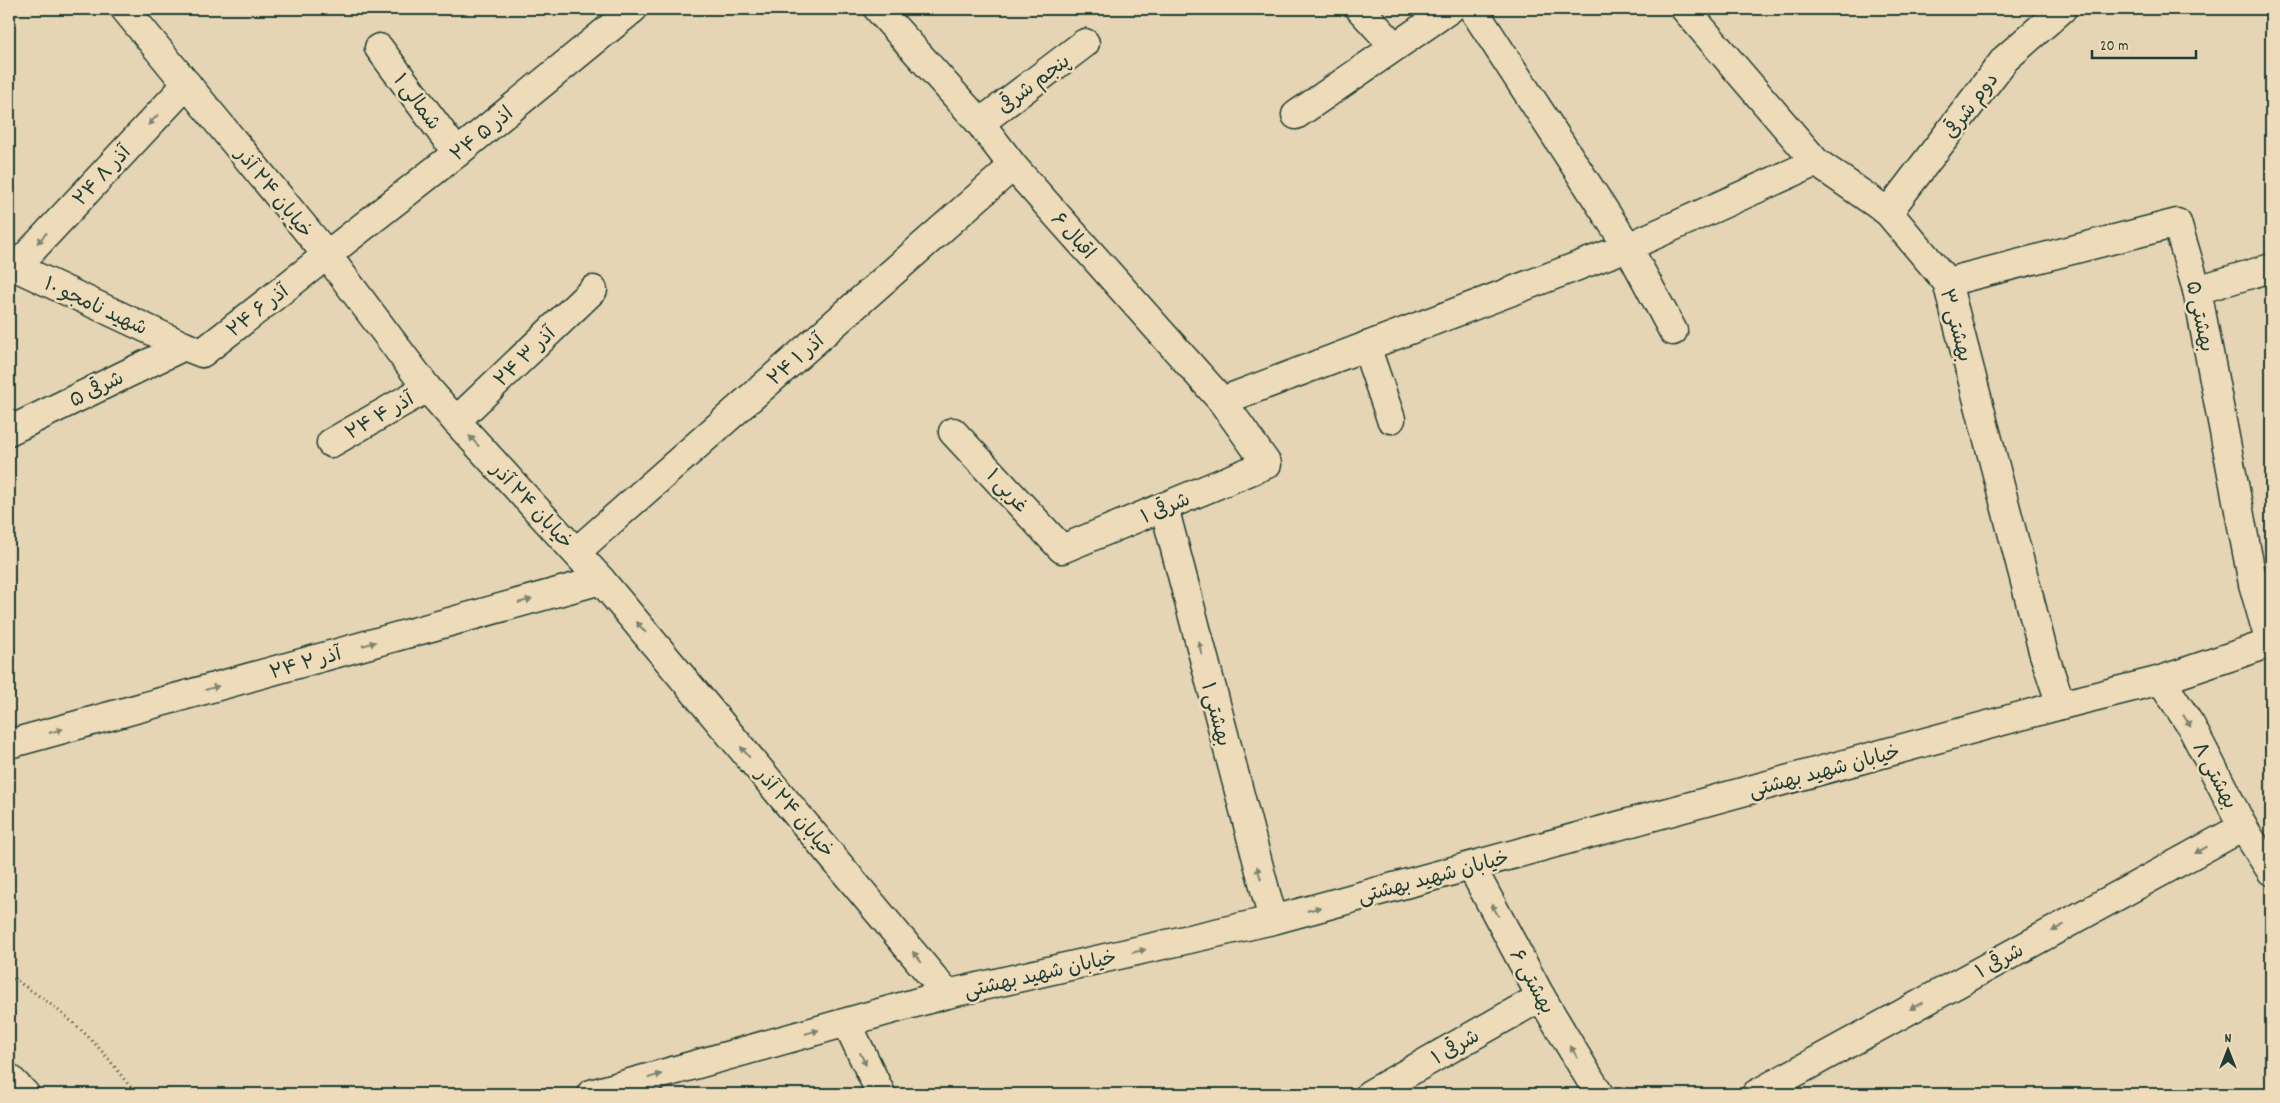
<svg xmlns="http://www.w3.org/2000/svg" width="2280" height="1103" viewBox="0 0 2280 1103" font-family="Dekko,'Playpen Sans Arabic',sans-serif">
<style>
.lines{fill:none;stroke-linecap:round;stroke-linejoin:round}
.street-casing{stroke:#1f3d34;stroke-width:31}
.secondary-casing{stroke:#1f3d34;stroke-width:31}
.primary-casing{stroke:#1f3d34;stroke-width:31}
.path{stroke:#1f3d34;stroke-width:3;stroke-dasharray:1 4;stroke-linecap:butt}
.street{stroke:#eedbb9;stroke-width:28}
.secondary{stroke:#eedbb9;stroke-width:28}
.primary{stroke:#eedbb9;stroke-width:28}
.oneway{fill:#7c8470}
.labels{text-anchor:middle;stroke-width:5;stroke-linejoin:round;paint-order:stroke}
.street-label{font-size:20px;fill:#1f3d34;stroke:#eedbb9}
</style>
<rect width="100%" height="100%" fill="#e6d5b4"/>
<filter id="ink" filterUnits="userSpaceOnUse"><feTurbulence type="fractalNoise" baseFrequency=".02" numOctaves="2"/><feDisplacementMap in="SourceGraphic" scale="10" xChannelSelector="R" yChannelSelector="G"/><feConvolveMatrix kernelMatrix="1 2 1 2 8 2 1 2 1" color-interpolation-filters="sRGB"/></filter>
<g filter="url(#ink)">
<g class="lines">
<defs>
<g id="street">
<path d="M878,9L980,123L1013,166L1222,401L1267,464L1062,549L953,432"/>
<path d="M1360,9L1394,46"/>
<path d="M1473,9L1628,247L1673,331"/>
<path d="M1685,9L1816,162L1888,212L1947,282L2043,651L2061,705"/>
<path d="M379,48L457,153"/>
<path d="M1296,115L1450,9"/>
<path d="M980,123L1085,43"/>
<path d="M1888,212L2005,59L2062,9"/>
<path d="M9,264L184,346L202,353L457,153L633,9"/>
<path d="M16,267L187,84"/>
<path d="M1947,282L2177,223L2197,290L2253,584L2270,643"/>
<path d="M2197,290L2271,268"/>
<path d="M1366,346L1391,419"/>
<path d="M1222,401L1628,247L1816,162"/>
<path d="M456,421L593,290"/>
<path d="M9,431L184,346"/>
<path d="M331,443L427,388"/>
<path d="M1164,507L1273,920"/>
<path d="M576,552L1013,166"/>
<path d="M2161,680L2191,726L2243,827L2271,871"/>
<path d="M9,744L601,580"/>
<path d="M1471,866L1541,997L1599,1094"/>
<path d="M847,1023L881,1094"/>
<path d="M1370,1094L1541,997"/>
<path d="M1756,1094L2243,827"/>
</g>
<g id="secondary">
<path d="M125,9L327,255L427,388L456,421L601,580L947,994"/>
<path d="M591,1094L947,994L1273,920L2061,705L2161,680L2271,643"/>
</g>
<path id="primary" d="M9,1078L25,1094"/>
</defs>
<use href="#street" class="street-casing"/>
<use href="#secondary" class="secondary-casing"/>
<use href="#primary" class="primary-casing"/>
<path class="path" d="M9,976C44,998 78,1023 105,1055C116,1067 125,1082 137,1094"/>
<use href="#street" class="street"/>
<use href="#secondary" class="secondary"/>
<use href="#primary" class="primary"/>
</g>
<defs><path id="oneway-solid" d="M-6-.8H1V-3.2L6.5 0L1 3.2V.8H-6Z" transform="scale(1.25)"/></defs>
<g class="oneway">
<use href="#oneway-solid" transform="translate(153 120) rotate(133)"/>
<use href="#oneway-solid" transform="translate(42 238) rotate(133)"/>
<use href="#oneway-solid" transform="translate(474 441) rotate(-133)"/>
<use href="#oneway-solid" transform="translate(525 601) rotate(-16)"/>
<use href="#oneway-solid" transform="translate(641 627) rotate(-130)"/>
<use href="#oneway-solid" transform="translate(369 644) rotate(-16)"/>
<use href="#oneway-solid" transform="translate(1200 648) rotate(-105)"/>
<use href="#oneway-solid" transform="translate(212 688) rotate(-16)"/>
<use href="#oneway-solid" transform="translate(2187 721) rotate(58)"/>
<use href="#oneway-solid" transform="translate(56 731) rotate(-16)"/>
<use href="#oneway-solid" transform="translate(745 752) rotate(-130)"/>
<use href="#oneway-solid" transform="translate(2201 850) rotate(151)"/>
<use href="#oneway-solid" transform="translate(1259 873) rotate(-106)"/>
<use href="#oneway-solid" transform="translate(1314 909) rotate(-15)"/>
<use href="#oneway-solid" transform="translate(1495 910) rotate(-119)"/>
<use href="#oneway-solid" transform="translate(2058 928) rotate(151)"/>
<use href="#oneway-solid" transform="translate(1139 951) rotate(-13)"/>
<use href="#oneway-solid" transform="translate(917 957) rotate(-129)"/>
<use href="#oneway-solid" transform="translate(1916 1006) rotate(151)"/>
<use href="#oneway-solid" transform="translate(812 1032) rotate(-16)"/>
<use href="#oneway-solid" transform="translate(1574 1052) rotate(-121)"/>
<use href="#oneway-solid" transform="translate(863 1059) rotate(65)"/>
<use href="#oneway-solid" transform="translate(655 1076) rotate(-16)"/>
</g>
</g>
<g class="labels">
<g class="street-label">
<text transform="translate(1033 83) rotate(-37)" y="7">پنجم شرقی</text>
<text transform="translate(418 101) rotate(53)" y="7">۱ شمالی</text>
<text transform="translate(1970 105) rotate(-53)" y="7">دوم شرقی</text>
<text transform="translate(481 133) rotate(-39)" y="7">۲۴ اذر ۵</text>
<text transform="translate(101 175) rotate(-47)" y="7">۲۴ آذر ۸</text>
<text transform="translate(275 192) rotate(51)" y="7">خیابان ۲۴ آذر</text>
<text transform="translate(1074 235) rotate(48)" y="7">اقبال ۶</text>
<text transform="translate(96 305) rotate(25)" y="7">شهید نامجو ۱۰</text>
<text transform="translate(257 310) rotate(-38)" y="7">۲۴ آذر ۶</text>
<text transform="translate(2201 316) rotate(78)" y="7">بهشتی ۵</text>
<text transform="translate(1957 325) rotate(75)" y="7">بهشتی ۳</text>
<text transform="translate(524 356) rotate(-44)" y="7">۲۴ آذر ۳</text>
<text transform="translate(795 359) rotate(-41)" y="7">۲۴ آذر ۱</text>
<text transform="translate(96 388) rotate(-26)" y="7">شرقی ۵</text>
<text transform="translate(379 415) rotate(-30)" y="7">۲۴ آذر ۴</text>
<text transform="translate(1008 490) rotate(47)" y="7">غربی ۱</text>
<text transform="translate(533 505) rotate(47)" y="7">خیابان ۲۴ آذر</text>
<text transform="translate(1165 507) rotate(-23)" y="7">شرقی ۱</text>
<text transform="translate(305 662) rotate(-16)" y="7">۲۴ آذر ۲</text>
<text transform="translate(1217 714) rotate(75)" y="7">بهشتی ۱</text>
<text transform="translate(1824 770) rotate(-15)" y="7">خیابان شهید بهشتی</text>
<text transform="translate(2216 775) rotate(62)" y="7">بهشتی ۸</text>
<text transform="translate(796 812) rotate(50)" y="7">خیابان ۲۴ آذر</text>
<text transform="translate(1433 876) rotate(-15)" y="7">خیابان شهید بهشتی</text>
<text transform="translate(1999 960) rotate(-29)" y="7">شرقی ۱</text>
<text transform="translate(1040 973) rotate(-13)" y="7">خیابان شهید بهشتی</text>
<text transform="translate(1533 981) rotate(61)" y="7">بهشتی ۶</text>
<text transform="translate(1455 1046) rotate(-30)" y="7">شرقی ۱</text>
</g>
</g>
<rect width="2280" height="1103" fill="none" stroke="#eedbb9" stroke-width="30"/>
<rect x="15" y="15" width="2250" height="1073" fill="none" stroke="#1f3d34" stroke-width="2" filter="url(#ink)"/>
<g transform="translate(2228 1050)" stroke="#eedbb9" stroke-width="4" paint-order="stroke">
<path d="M0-4L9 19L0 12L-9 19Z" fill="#1f3d34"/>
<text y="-8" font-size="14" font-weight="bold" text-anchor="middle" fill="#1f3d34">N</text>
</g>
<path d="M2092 50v8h104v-8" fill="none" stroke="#1f3d34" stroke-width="2.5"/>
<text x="2100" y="50" font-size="15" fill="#1f3d34" stroke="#eedbb9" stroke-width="4" paint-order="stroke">20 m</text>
</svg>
